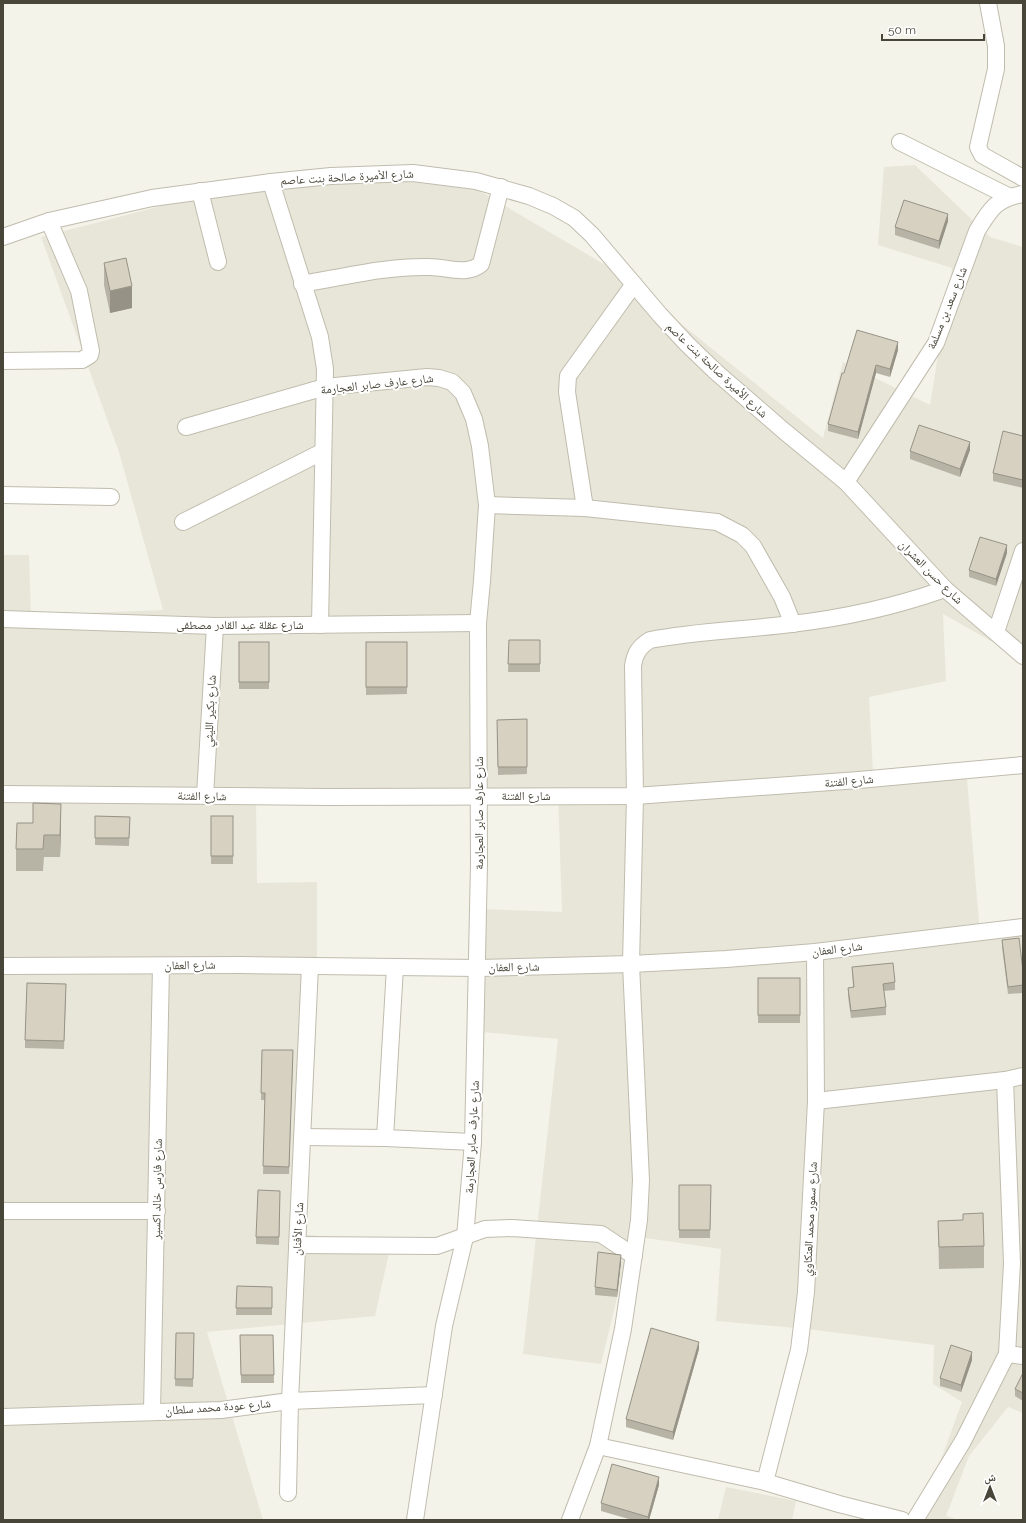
<svg xmlns="http://www.w3.org/2000/svg" width="1026" height="1523" viewBox="0 0 1026 1523" font-family="Raleway,'Noto Naskh Arabic',sans-serif">
<style>
.residential{fill:#e8e6d9}
.lines{fill:none;stroke-linecap:round;stroke-linejoin:round}
.minor-casing{stroke:#c0bcad;stroke-width:18}
.minor{stroke:#fff;stroke-width:16}
.wall{fill:#b8b4a5}
.shaded-wall{fill:#969286}
.building{fill:#d6d1c0;stroke:#969286}
.labels{text-anchor:middle;stroke-width:4;stroke-linejoin:round;paint-order:stroke}
.street-label{font-size:12px;fill:#484539;stroke:#fff}
</style>
<rect width="100%" height="100%" fill="#f4f3ea"/>
<g class="residential">
<path d="M915,165L990,237L1023,247V659L943,614L946,681L869,697L873,772L966,766L980,934L1023,929V1413L1008,1407L969,1456L946,1516L959,1520H919L962,1402L933,1384L934,1345L807,1329L716,1321L721,1249L632,1236L601,1364L523,1354L558,1039L482,1032L479,909L562,912L558,791L256,795L257,883L317,882V970L300,1234L391,1244L375,1316L207,1332L263,1520H3V555H29L31,615L163,610L119,452L41,237L305,169L478,190L614,270L823,438L843,362L930,405L952,268L878,245L884,167Z"/>
<path d="M726,1487L796,1501L792,1520H718Z"/>
</g>
<g class="lines">
<defs>
<g id="minor">
<path d="M988,3L996,46V69L978,147L982,155L1023,178"/>
<path d="M900,142L1008,196"/>
<path d="M271,182L320,337L325,369L320,625"/>
<path d="M200,191L218,262"/>
<path d="M3,237L49,221L152,198L271,182L331,176L413,173L476,181L529,196L553,206L574,218L592,235L660,315L687,344L716,372L784,431L846,482L945,589L1023,656"/>
<path d="M302,284C344,277 387,266 430,267C447,267 467,276 481,264L501,187"/>
<path d="M3,361L82,360L90,355L91,351L79,291L49,221"/>
<path d="M186,427L325,387L427,377L439,378L452,382L463,393L474,419L480,446L487,505L482,581L478,623L479,864L473,1142L465,1237L444,1326L415,1520"/>
<path d="M846,482L936,343L977,231C990,209 997,198 1023,194"/>
<path d="M3,495L111,497"/>
<path d="M487,505L585,508L717,522L742,535L753,546L782,597L793,624"/>
<path d="M585,508L567,392L568,376L634,284"/>
<path d="M183,522L322,452"/>
<path d="M3,619L215,626L478,623"/>
<path d="M996,632L1023,551"/>
<path d="M3,794L327,797L635,796L859,780L1023,765"/>
<path d="M205,796L215,626"/>
<path d="M3,966L241,965L478,968L631,964L726,959L815,952L1023,927"/>
<path d="M816,1101L1005,1080L1023,1076"/>
<path d="M302,1137L385,1138L473,1142"/>
<path d="M385,1138L395,967"/>
<path d="M3,1211H157"/>
<path d="M297,1245L437,1246L485,1229L512,1228L601,1234L634,1256"/>
<path d="M1007,1354L1023,1356"/>
<path d="M152,1412L161,966"/>
<path d="M3,1417L221,1410L290,1401L434,1395"/>
<path d="M598,1446L765,1482L839,1504L902,1520"/>
<path d="M765,1482L799,1350L806,1292L816,1101L815,952"/>
<path d="M288,1493L290,1401L310,966"/>
<path d="M570,1520L598,1446L623,1329L639,1220L641,1180L631,964L635,796L633,666C635,653 639,647 650,640C696,631 744,630 791,624C844,618 894,607 945,589"/>
<path d="M915,1520L963,1441L1007,1354L1012,1263L1005,1080"/>
</g>
</defs>
<use href="#minor" class="minor-casing"/>
<use href="#minor" class="minor"/>
</g>
<g class="wall">
<path d="M948,221L939,249L895,235V227Z"/>
<path d="M104,263L132,308L110,313L104,285Z"/>
<path d="M898,350L890,377L876,373L858,439L828,431V424L844,373Z"/>
<path d="M1023,436V488L993,481V473Z"/>
<path d="M970,450L960,477L910,459V451Z"/>
<path d="M1007,553L996,586L969,577V570Z"/>
<path d="M509,640H540V672H508Z"/>
<rect x="239" y="642" width="30" height="47"/>
<path d="M366,642H407V694L366,695Z"/>
<path d="M527,719V774L498,775L497,720Z"/>
<path d="M95,816L130,817L129,846L95,845Z"/>
<rect x="211" y="816" width="22" height="48"/>
<path d="M61,826L60,857H44L43,871H16V849Z"/>
<path d="M1002,940L1023,971V993L1008,994L1002,947Z"/>
<path d="M852,967L895,982V990L884,991L886,1007V1015L851,1018L848,996V988L853,987Z"/>
<rect x="758" y="978" width="42" height="45"/>
<path d="M66,992L64,1049L25,1048V1040Z"/>
<path d="M262,1050L293,1058L289,1174H263L265,1100H261Z"/>
<path d="M679,1185H711L710,1238H679Z"/>
<path d="M280,1199L279,1245L256,1244V1237Z"/>
<path d="M938,1221L984,1246V1268L939,1269Z"/>
<path d="M621,1262L617,1297L595,1295V1287Z"/>
<path d="M237,1286L272,1287V1315H236Z"/>
<path d="M176,1333H194L193,1387L175,1386Z"/>
<path d="M240,1335H273L274,1383H241Z"/>
<path d="M699,1349L673,1440L626,1427V1419Z"/>
<path d="M972,1360L961,1392L940,1386V1378Z"/>
<path d="M1023,1373V1401L1015,1396V1389Z"/>
<path d="M659,1485L649,1520H632L601,1511V1503Z"/>
</g>
<g class="shaded-wall">
<path d="M948,214V221L939,249V241Z"/>
<path d="M132,286V308L110,313V291Z"/>
<path d="M898,342V350L890,377V369Z"/>
<path d="M876,365V373L858,439V432Z"/>
<path d="M970,442V450L960,477V469Z"/>
<path d="M1007,545V553L996,586V579Z"/>
<path d="M61,804V826L60,857V835Z"/>
<path d="M621,1255V1262L617,1297V1290Z"/>
<path d="M699,1342V1349L673,1440V1432Z"/>
<path d="M972,1352V1360L961,1392V1385Z"/>
<path d="M659,1477V1485L649,1520H648V1517Z"/>
</g>
<g class="building">
<path d="M904,200L948,214L939,241L895,227Z"/>
<path d="M126,258L132,286L110,291L104,263Z"/>
<path d="M857,330L898,342L890,369L876,365L858,432L828,424L842,373H844Z"/>
<path d="M919,425L970,442L960,469L910,451Z"/>
<path d="M1003,431L1023,436V480L993,473Z"/>
<path d="M980,537L1007,545L996,579L969,570Z"/>
<path d="M509,640H540V664H508Z"/>
<rect x="239" y="642" width="30" height="40"/>
<rect x="366" y="642" width="41" height="45"/>
<path d="M527,719V767H498L497,720Z"/>
<path d="M33,803L61,804L60,835H44L43,849H16L17,823H33Z"/>
<path d="M95,816L130,817L129,838H95Z"/>
<rect x="211" y="816" width="22" height="40"/>
<path d="M1019,938L1023,971V985L1008,987L1002,940Z"/>
<path d="M893,963L895,982L883,984L886,1007L851,1011L848,988L854,987L852,967Z"/>
<rect x="758" y="978" width="42" height="37"/>
<path d="M27,983L66,984L64,1041L25,1040Z"/>
<path d="M262,1050H293L289,1167L263,1166L265,1093H261Z"/>
<path d="M679,1185H711L710,1230H679Z"/>
<path d="M258,1190L280,1191L279,1237H256Z"/>
<path d="M983,1213L984,1246L939,1247L938,1221L963,1220V1214Z"/>
<path d="M598,1252L621,1255L617,1290L595,1287Z"/>
<path d="M237,1286L272,1287V1308H236Z"/>
<path d="M651,1328L699,1342L673,1432L626,1419Z"/>
<path d="M176,1333H194L193,1379H175Z"/>
<path d="M240,1335H273L274,1375H241Z"/>
<path d="M951,1345L972,1352L961,1385L940,1378Z"/>
<path d="M1023,1373V1393L1015,1389Z"/>
<path d="M612,1464L659,1477L648,1517L601,1503Z"/>
</g>
<g class="labels">
<g class="street-label">
<text transform="translate(347 177) rotate(-3)" y="4">شارع الأميرة صالحة بنت عاصم</text>
<text transform="translate(947 308) rotate(-68)" y="4">شارع سعد بن مسلمة</text>
<text transform="translate(717 370) rotate(43)" y="4">شارع الأميرة صالحة بنت عاصم</text>
<text transform="translate(377 384) rotate(-6)" y="4">شارع عارف صابر العجارمة</text>
<text transform="translate(931 572) rotate(45)" y="4">شارع حسن العشران</text>
<text x="240" y="629">شارع عقلة عبد القادر مصطفى</text>
<text transform="translate(210 711) rotate(-87)" y="4">شارع بكير الليثي</text>
<text transform="translate(849 781) rotate(-5)" y="4">شارع الفتنة</text>
<text transform="translate(202 796) rotate(1)" y="4">شارع الفتنة</text>
<text x="526" y="800">شارع الفتنة</text>
<text transform="translate(479 813) rotate(-90)" y="4">شارع عارف صابر العجارمة</text>
<text transform="translate(837 949) rotate(-7)" y="4">شارع العفان</text>
<text transform="translate(190 965) rotate(-1)" y="4">شارع العفان</text>
<text transform="translate(514 967) rotate(-1)" y="4">شارع العفان</text>
<text transform="translate(472 1137) rotate(-87)" y="4">شارع عارف صابر العجارمة</text>
<text transform="translate(157 1189) rotate(-89)" y="4">شارع فارس خالد اكسير</text>
<text transform="translate(810 1219) rotate(-87)" y="4">شارع سمور محمد العنكاوي</text>
<text transform="translate(298 1229) rotate(-87)" y="4">شارع الأفنان</text>
<text transform="translate(218 1407) rotate(-4)" y="4">شارع عودة محمد سلطان</text>
</g>
</g>
<rect width="1026" height="1523" fill="none" stroke="#484539" stroke-width="8"/>
<g transform="translate(990 1487)" stroke="#ffffff" stroke-width="3" paint-order="stroke">
<path d="M0-3L7 15L0 10L-7 15Z" fill="#484539"/>
<text y="-6" font-size="11" font-weight="bold" text-anchor="middle" fill="#484539">ش</text>
</g>
<path d="M882 34v6h102v-6" fill="none" stroke="#484539" stroke-width="2"/>
<text x="888" y="34" font-size="12" fill="#484539" stroke="#ffffff" stroke-width="3" paint-order="stroke">50 m</text>
</svg>
